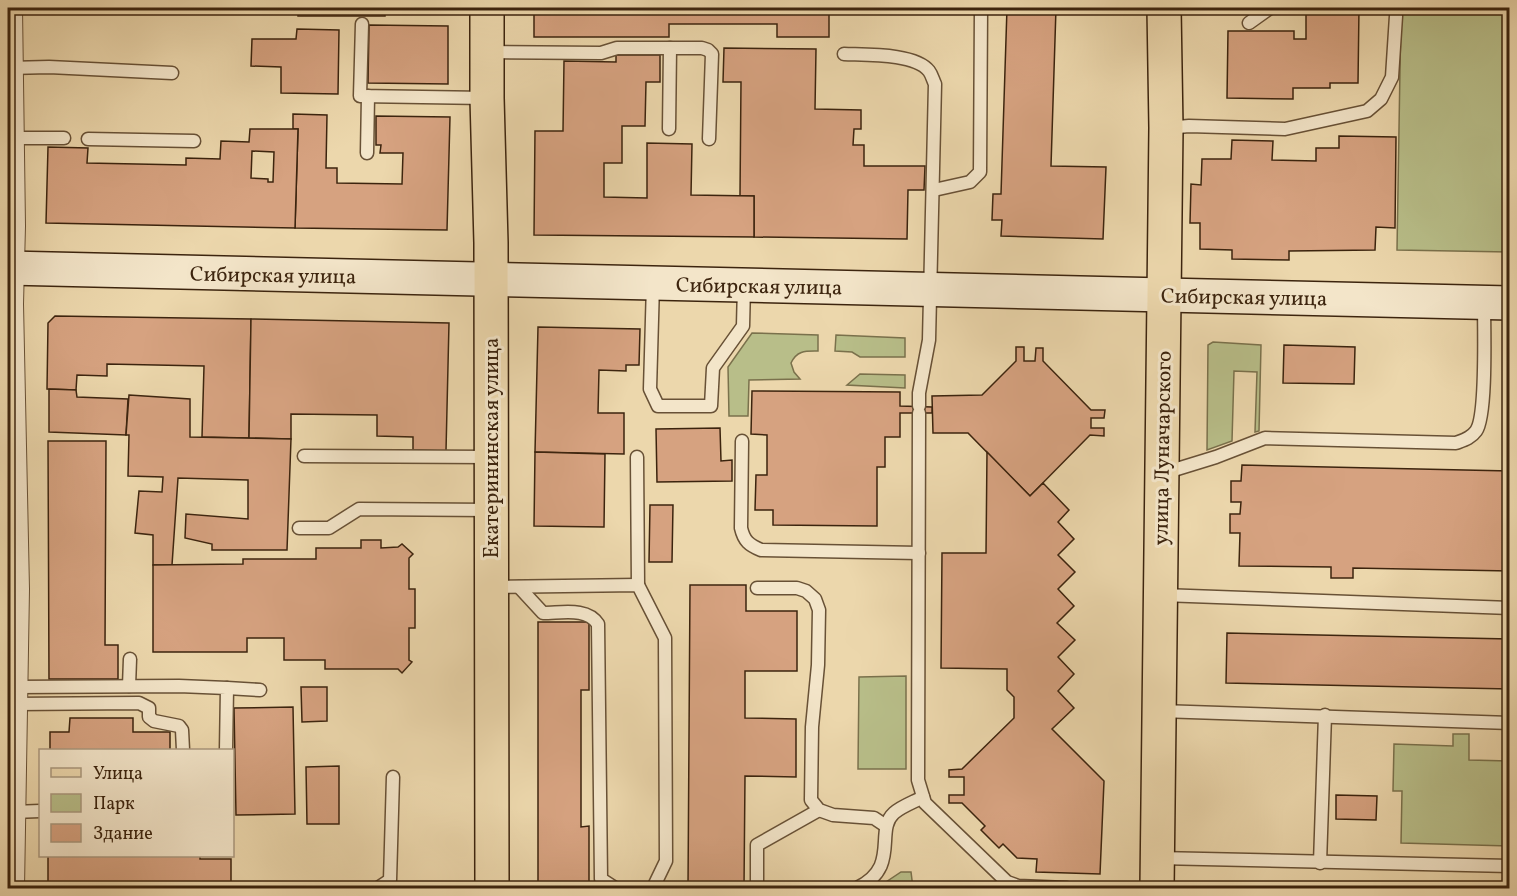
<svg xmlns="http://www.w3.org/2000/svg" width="1517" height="896" viewBox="0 0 1517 896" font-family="Vollkorn,serif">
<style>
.green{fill:#b8be89;stroke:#7a714c;stroke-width:1.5}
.building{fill:#d6a280;stroke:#3c240e;stroke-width:1.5;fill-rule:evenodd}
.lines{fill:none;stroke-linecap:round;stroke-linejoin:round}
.service-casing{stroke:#685136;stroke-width:15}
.minor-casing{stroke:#685136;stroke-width:28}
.secondary-casing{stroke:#3c240e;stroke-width:36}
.primary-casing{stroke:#3c240e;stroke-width:36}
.service{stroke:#f3e5c9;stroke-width:12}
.minor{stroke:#f3e5c9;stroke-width:26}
.secondary{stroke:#f3e5c9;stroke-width:33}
.primary{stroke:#ecd7ac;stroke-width:33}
.labels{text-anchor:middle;stroke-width:6;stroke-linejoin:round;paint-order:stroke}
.street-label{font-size:21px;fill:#3c240e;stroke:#f3e5c9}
</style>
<rect width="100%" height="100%" fill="#ecd7ac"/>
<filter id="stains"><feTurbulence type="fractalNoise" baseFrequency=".00333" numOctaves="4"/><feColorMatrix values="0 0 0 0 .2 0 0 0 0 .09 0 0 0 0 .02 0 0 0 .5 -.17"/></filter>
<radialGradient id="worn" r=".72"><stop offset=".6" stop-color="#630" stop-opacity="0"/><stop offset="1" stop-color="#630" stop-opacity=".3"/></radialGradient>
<g class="green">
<path d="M1401,8H1509V252L1397,250Z"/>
<path d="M752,333L818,335V351C806,351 797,350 791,363L794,372L800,379L749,380L748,416H729L728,367Z"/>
<path d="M836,335L905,338V357H860L852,352L835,351Z"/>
<path d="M1213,342L1261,345L1259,431L1255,432L1257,372L1234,371L1232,441L1207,450L1208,345Z"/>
<path d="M860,374L905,375V388L847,385Z"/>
<path d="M906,676V769H858L859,677Z"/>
<path d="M1453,734H1469V760L1509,761V846L1401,843L1402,791H1393L1394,744L1453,746Z"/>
<path d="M901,872H911L913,888H877Z"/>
</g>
<g class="building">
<rect x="298" y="8" width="87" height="8"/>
<path d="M534,8H829V37H777V24H669V37H534Z"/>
<path d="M1007,8H1056L1051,166L1106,167L1103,239L1001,236L1002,220H992L993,194H1001Z"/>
<path d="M1306,8H1359L1358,83H1330V88H1293V99L1227,98L1228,31H1294V39H1306Z"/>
<path d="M369,25L448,26V84L368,83Z"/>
<path d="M297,29L339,30L338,94L281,93V67L251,66L252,39H296Z"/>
<path d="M724,48L816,49L815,109L861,110V129H854L853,145H864V166H925L924,190H908L907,239L754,237V196H740L741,82H723Z"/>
<path d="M616,55H660V82H646L645,126H622V163H604V197L647,198V143L692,144L691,195L754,196V237L534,235L535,131H563L564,61L616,62Z"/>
<path d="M293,114L327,115L326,168H337V183L402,184L403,153H380L381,145H376V116L450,117L447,230L295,228L298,129H293Z"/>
<path d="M250,129H298L295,228L46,223L48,147L88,148L87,163L186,165V158L220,159L221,141L249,142ZM252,151L274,152L273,182H268V179L251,178Z"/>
<path d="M1339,136L1396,137L1395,228L1376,227L1375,250L1289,251V260L1232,259V250L1200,249V223H1190L1191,184L1201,185L1202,159H1231L1232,140L1273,141L1272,160L1316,161V148H1339Z"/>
<path d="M55,316L251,319L249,438L202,437L204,366L107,364V376L77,375L76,390L47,389L48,323Z"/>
<path d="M251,319L449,323L446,451L413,450V437L377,436V415L291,414V439L249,438Z"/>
<path d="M538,327L640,329L639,365H626V371L599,370L598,413H624V454L535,452Z"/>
<path d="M1284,345L1355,347L1354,384L1283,383Z"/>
<path d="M1016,347H1024V361H1035L1036,348H1043V361L1091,410H1105L1104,418H1091V428H1104V436L1090,435L1030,496L968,433H933L932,396L982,395L1016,361Z"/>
<path d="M49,389L76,390L77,397L128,399L126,435L49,432Z"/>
<path d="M752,391L900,392V406L932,407V413H900V437H885V467H877V526L773,525V510H755L756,475H767V435L751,434Z"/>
<path d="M129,395L190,399V437L291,439L287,550H212V544L185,538L186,514L248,519V480L178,478L172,565H153V535L135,533L139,491L162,492L163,477L128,476L129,435H126Z"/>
<path d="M720,428L721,461L732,460V481L657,482L656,429Z"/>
<path d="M48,441H106L105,645H118V679H49Z"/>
<path d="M535,452L605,454L604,527L534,526Z"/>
<path d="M987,452L1030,496L1043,483L1069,510L1058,522L1074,539L1058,555L1075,572L1058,589L1074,606L1057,623L1075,640L1058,657L1074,674L1058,691L1074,708L1052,729L1104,781L1100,874L1036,872L1037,859L1017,858L1003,844L999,848L981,830L985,826L962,803H949V795H964V777H949V770L962,769L1014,718V697L1007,690V669L941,668L942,553H986Z"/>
<path d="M1242,465L1510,471V571L1353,568V578H1331V567L1239,566L1240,533H1230V514H1240L1241,502H1231V481H1241Z"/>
<path d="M650,505H673L672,562H649Z"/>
<path d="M361,540H381V548L398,547L402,544L413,554L409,558V589H415V628H409V660L412,662L402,673L398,669H325V660H284V638H247V652H153V565L243,564V559H316V548H361Z"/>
<path d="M690,585H746V611H797V671H745V718L796,719V777L745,776L744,888H688Z"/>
<path d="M538,622H589V690H581V827L589,826V888H538Z"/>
<path d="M1227,633L1510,639V689L1226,683Z"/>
<path d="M301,687H327V721L302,722Z"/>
<path d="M293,707L295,814L236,815L234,708Z"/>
<path d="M70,718H133V732H170V750H50V732H69Z"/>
<path d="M339,766V824H307L306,767Z"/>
<path d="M1336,795L1377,796L1376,820L1336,819Z"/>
<path d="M48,856H200V859H231V888H48Z"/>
</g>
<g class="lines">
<defs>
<g id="service">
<path d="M1249,23L1270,8"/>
<path d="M362,24L360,96L485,98"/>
<path d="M488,52L601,53L617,48H702L708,50L712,54L709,139"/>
<path d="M844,54C865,55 915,53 929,71C932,75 933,80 935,84L929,340L919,393V406"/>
<path d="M9,68L49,67L172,73"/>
<path d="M1167,128L1189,126L1285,129L1367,111L1381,99L1392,77L1396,16"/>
<path d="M669,129L670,48"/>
<path d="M11,138H64"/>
<path d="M88,139L194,141"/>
<path d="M367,153L368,96"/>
<path d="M934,190L970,182L980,172L981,8"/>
<path d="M653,284L650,389L658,406H711L713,368L743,326L744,286"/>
<path d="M919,413L918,780L925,803L1007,882L1018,886L1067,888"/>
<path d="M742,441L741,528C744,541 749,545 761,550L919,553"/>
<path d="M304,456L489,457"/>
<path d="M637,457L638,585"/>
<path d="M1164,473L1216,457L1265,438L1456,443C1464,440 1471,438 1476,431C1487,416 1484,328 1484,304"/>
<path d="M299,528H329L359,509L490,510"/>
<path d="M492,587L638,585L665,638L666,861L653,888"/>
<path d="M519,587L543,613C562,613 587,607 598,624L601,879L615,888"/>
<path d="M757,588H797L806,591L815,599L819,610L818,665L812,727L811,800L819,810L833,815L874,818L886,826"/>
<path d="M1162,595L1510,608"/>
<path d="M129,686L130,659"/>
<path d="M15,687L179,686L227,688L226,750"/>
<path d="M227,688L260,690"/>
<path d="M14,704L139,703L149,708V717L154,721L179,726L182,730L183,750"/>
<path d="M1160,711L1510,723"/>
<path d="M13,812L40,811"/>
<path d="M1158,858L1510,866"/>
<path d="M1320,863L1325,715"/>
<path d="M378,888L390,880L393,777"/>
<path d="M757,888V845L819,810"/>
<path d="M857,888C901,867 874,831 894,813C902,806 914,802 923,797"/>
</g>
<path id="minor" d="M9,8L12,226L10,304L16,589L11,888"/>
<path id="secondary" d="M8,268L1510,303"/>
<g id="primary">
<path d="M487,8V98L491,243L492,888"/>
<path d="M1157,888L1166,128L1164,8"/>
</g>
</defs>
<use href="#service" class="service-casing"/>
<use href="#minor" class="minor-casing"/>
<use href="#secondary" class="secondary-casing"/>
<use href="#primary" class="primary-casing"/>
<use href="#service" class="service"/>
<use href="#minor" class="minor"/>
<use href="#secondary" class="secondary"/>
<use href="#primary" class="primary"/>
</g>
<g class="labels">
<g class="street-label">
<text transform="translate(273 275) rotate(1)" y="7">Сибирская улица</text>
<text transform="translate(759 286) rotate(1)" y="7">Сибирская улица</text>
<text transform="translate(1244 297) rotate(1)" y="7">Сибирская улица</text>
<text transform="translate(491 448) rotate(-90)" y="7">Екатерининская улица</text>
<text transform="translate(1162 448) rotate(-89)" y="7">улица Луначарского</text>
</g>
</g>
<rect width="1517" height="896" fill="none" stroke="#ecd7ac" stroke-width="30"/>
<rect x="9" y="9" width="1499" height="878" fill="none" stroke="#3c240e" stroke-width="3"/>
<rect x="15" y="15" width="1487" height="866" fill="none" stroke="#3c240e" stroke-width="1.5"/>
<rect x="39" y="749" width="195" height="108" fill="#f3e5c9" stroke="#aa987e" stroke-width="1.5"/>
<rect x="51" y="768" width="30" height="9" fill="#ecd7ac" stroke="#aa987e" stroke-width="1.5"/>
<text x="93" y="779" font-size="18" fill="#3c240e">Улица</text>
<rect x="51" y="794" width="30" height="18" fill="#b8be89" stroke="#aa987e" stroke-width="1.5"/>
<text x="93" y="809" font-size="18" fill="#3c240e">Парк</text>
<rect x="51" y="824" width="30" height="18" fill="#d6a280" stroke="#aa987e" stroke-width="1.5"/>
<text x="93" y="839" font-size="18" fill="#3c240e">Здание</text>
<rect width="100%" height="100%" filter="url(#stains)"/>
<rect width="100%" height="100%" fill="url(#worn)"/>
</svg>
